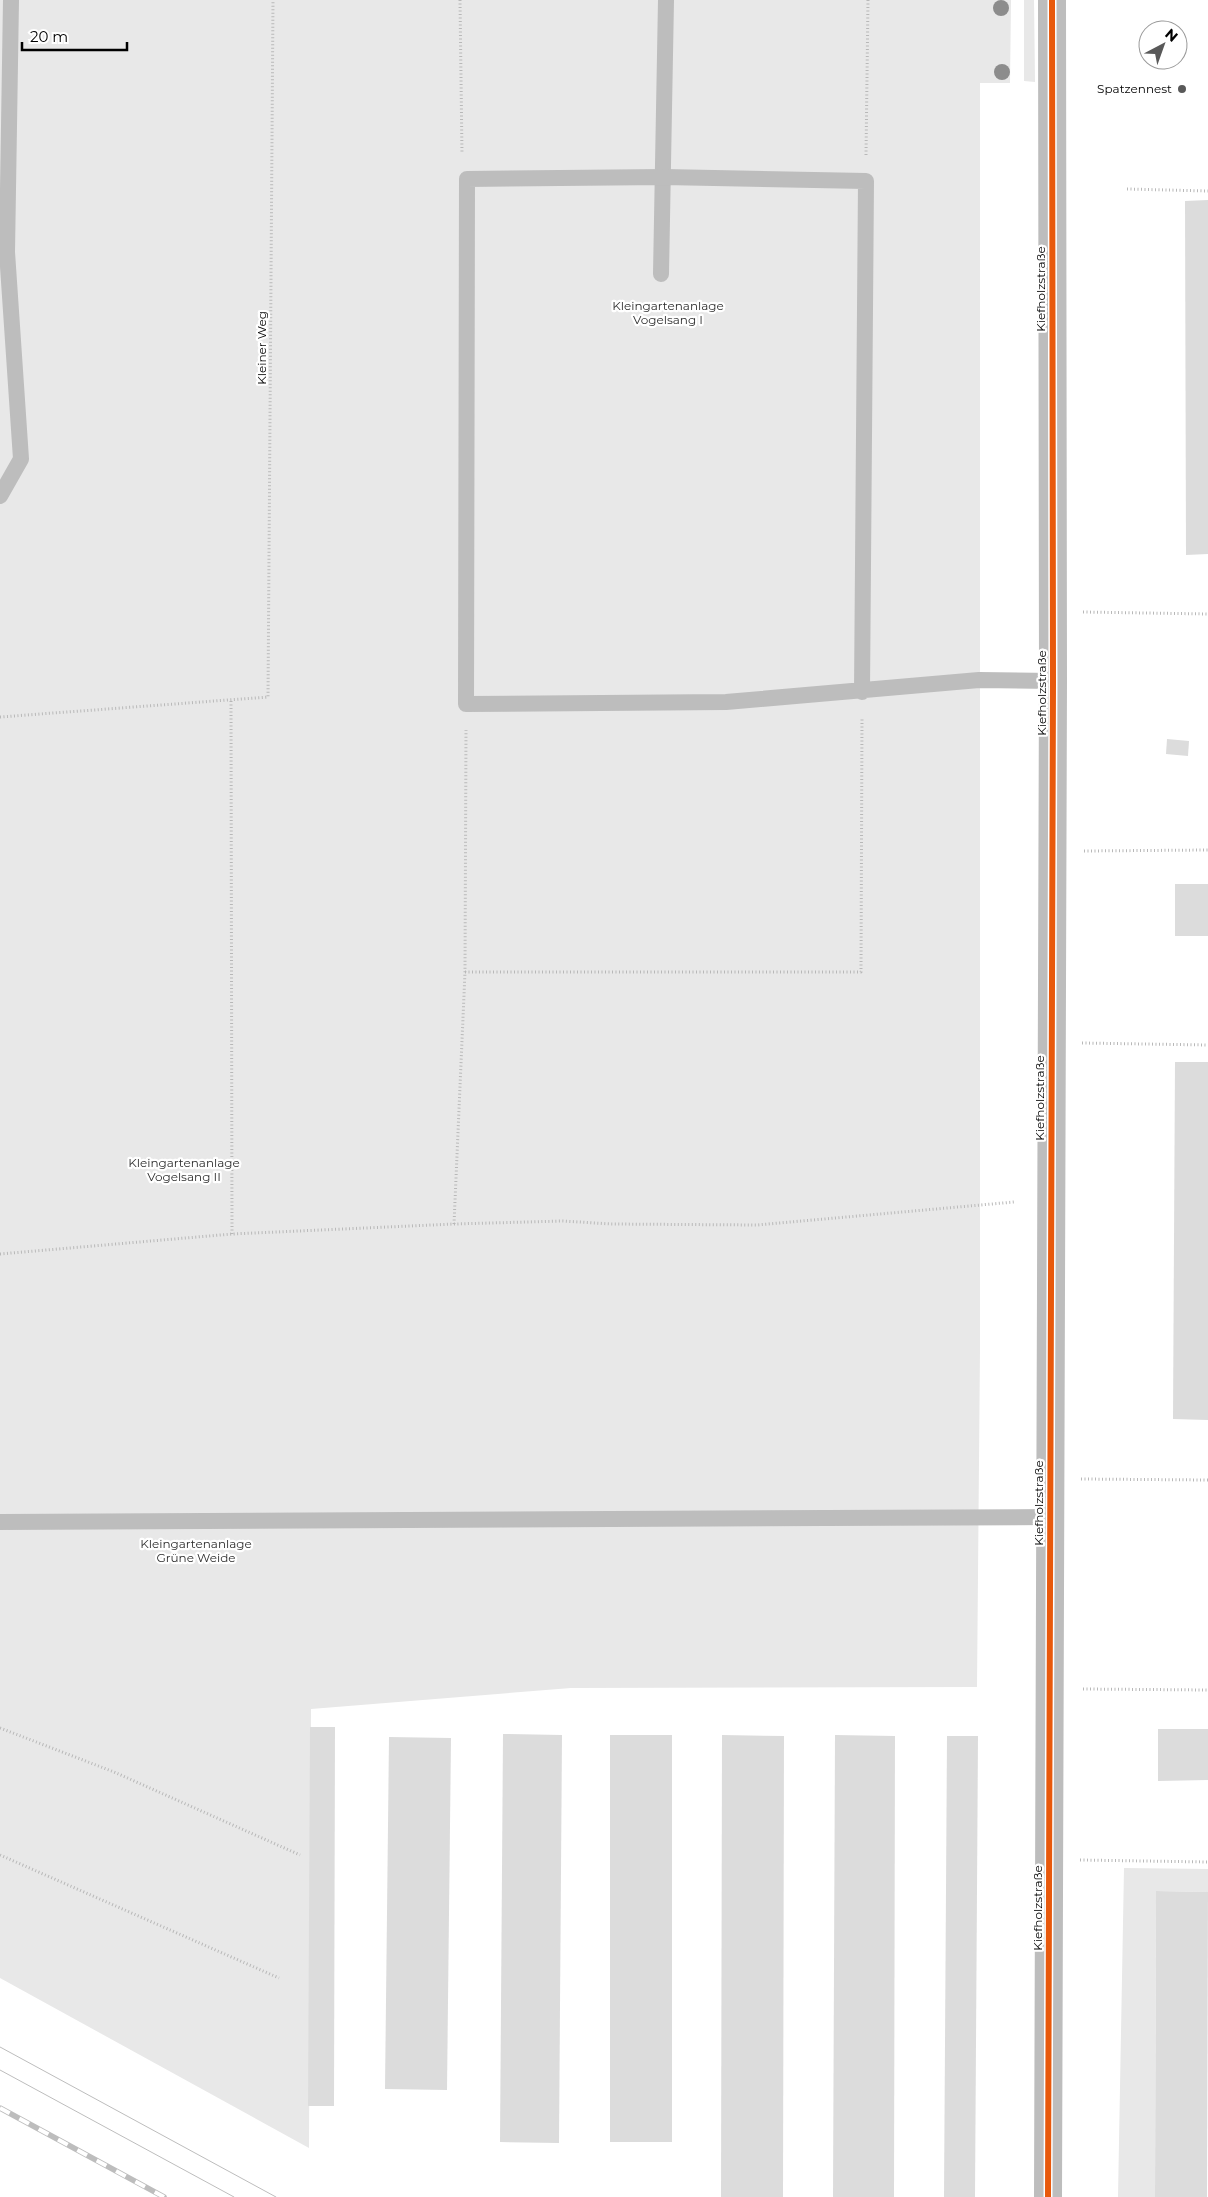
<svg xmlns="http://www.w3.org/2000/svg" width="1208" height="2197" viewBox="0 0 1208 2197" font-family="Montserrat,sans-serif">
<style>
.green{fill:#e8e8e8}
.building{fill:#dcdcdc}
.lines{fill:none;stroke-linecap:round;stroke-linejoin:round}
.path{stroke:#b8b8b8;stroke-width:3;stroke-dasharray:1 2.5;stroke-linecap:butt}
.service{stroke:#bdbdbd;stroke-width:16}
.tertiary{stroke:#bdbdbd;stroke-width:28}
.tram{stroke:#bdbdbd;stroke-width:1}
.rail-casing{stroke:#bdbdbd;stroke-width:5.5}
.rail{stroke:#fff;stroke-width:4;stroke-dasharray:11;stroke-linecap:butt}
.cycleway-casing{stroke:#fff;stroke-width:9}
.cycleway{stroke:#e8590c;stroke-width:6}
.tree{fill:#8c8c8c}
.poi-dot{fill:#595959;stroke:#fff;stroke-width:2}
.labels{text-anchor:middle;stroke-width:4.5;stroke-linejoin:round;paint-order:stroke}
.poi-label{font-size:12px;fill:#000;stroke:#fff;text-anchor:end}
.street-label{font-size:12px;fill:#000;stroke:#fff}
.park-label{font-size:12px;fill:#2d2d2d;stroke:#fff}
</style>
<rect width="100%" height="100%" fill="#fff"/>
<g class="green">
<path d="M0,0H1011L1010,83H980V1349L977,1687L571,1688L311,1709L309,2148L0,1978Z"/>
<path d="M1024,0H1034L1035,82L1024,81Z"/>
<path d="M1124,1868L1208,1869V1892L1156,1891L1155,2197H1118Z"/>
</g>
<g class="building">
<path d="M1208,200V554L1186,555L1185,201Z"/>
<path d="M1167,739L1189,741L1188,756L1166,754Z"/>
<rect x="1175" y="884" width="33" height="52"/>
<path d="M1175,1062H1208V1420L1173,1419Z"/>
<path d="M310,1727H335L334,2106H308Z"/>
<path d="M1158,1729H1208V1780L1158,1781Z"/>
<path d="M503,1734L562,1735L559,2143L500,2142Z"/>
<rect x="610" y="1735" width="62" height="407"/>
<path d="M722,1735L784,1736L783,2197H721Z"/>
<path d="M835,1735L895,1736L894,2197H833Z"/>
<path d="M947,1736H978L975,2197H944Z"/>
<path d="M389,1737L451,1738L447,2090L385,2089Z"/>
<path d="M1156,1891L1208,1892L1207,2197H1155Z"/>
</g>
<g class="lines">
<g class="path">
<path d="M460,0L462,154"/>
<path d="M866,155L868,0"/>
<path d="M1127,189L1208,191"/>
<path d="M1083,612L1208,614"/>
<path d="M231,701L232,1234"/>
<path d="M0,717L268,697L273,0"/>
<path d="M1084,851L1208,850"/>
<path d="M465,972H861L862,719"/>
<path d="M1082,1043L1208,1045"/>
<path d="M454,1224L465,972L466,730"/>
<path d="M0,1254L232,1234L454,1224L563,1221L611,1224L757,1225L1014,1202"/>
<path d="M1081,1479L1208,1480"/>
<path d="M1083,1689L1208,1690"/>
<path d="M0,1728L114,1772L300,1855"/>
<path d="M0,1855L279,1978"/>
<path d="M1080,1860L1208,1862"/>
</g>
<g class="service">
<path d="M661,274L666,0"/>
<path d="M0,496L21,459L7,252L11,0"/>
<path d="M862,692L866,181L664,177L467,179L466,704L726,702L979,680L1053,681"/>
<path d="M0,1522L1050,1517"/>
</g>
<path class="tertiary" d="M1048,2197L1053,681L1052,0"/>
<g class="tram">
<path d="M0,2047L276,2197"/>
<path d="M0,2070L234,2197"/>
</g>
<defs>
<path id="rail" d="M0,2108L164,2197"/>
</defs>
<use href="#rail" class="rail-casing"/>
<use href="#rail" class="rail"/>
<defs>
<path id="cycleway" d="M1048,2197L1053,681L1052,0"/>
</defs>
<use href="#cycleway" class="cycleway-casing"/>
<use href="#cycleway" class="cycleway"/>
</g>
<g class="tree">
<circle cx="1001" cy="8" r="8"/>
<circle cx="1002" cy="72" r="8"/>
</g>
<circle class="poi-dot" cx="1182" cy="89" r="5"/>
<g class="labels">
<g class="poi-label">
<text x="1172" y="93">Spatzennest</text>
</g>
<g class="street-label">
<text transform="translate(1041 289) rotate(-90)" y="4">Kiefholzstraße</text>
<text transform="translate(262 348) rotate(-90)" y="4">Kleiner Weg</text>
<text transform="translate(1042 693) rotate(-90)" y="4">Kiefholzstraße</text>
<text transform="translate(1040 1098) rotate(-90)" y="4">Kiefholzstraße</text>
<text transform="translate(1039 1503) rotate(-90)" y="4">Kiefholzstraße</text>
<text transform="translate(1038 1908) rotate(-90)" y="4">Kiefholzstraße</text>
</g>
<g class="park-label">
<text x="668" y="310">Kleingartenanlage<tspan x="668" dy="14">Vogelsang I</tspan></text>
<text x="184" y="1167">Kleingartenanlage<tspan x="184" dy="14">Vogelsang II</tspan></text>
<text x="196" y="1548">Kleingartenanlage<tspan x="196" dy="14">Grüne Weide</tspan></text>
</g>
</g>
<g transform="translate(1163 45) rotate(41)"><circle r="24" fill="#ffffff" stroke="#999999"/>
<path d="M0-4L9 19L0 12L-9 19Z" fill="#595959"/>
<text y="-8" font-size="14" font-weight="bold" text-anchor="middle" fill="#000000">N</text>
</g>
<path d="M22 42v8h105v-8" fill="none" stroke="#000000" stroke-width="2.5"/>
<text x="30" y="42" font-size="15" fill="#000000" stroke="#ffffff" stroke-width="4" paint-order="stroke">20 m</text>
</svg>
